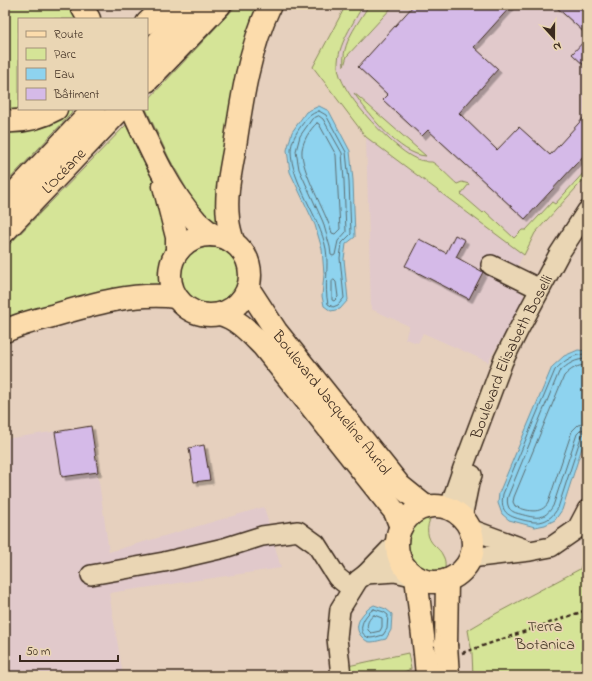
<svg xmlns="http://www.w3.org/2000/svg" width="592" height="681" viewBox="0 0 592 681" font-family="'Indie Flower',sans-serif">
<style>
.built{fill:#e1c9cb}
.green{fill:#d5e497;stroke:#88875a}
.water{fill:#8ed3ef;stroke:#6d8f9b}
.lines{fill:none;stroke-linecap:round;stroke-linejoin:round}
.shore{stroke:#5c6e72;stroke-width:1}
.building{fill:#d5bae8;stroke:#3b2a1e;filter:url(#shadow)}
.minor-casing{stroke:#3b2a1e;stroke-width:22}
.major-casing{stroke:#3b2a1e;stroke-width:25}
.highway-casing{stroke:#3b2a1e;stroke-width:25}
.path{stroke:#3b2a1e;stroke-width:2.5;stroke-dasharray:4 3;stroke-linecap:butt}
.minor{stroke:#ead6b4;stroke-width:19}
.major{stroke:#fcdcac;stroke-width:22}
.highway{stroke:#fcdcac;stroke-width:22}
.major-bridge-casing{stroke:#3b2a1e;stroke-width:25;stroke-linecap:butt}
.major-bridge{stroke:#fcdcac;stroke-width:22}
.labels{text-anchor:middle;stroke-width:3.5;stroke-linejoin:round;paint-order:stroke}
.street-label{font-size:16px;fill:#3b2a1e;stroke:#ead6b4}
.park-label{font-size:16px;fill:#4a3d2a;stroke:#ead6b4}
</style>
<defs>
<filter id="shadow"><feDropShadow dx="3.5" dy="3.5" stdDeviation="0" flood-color="#0004"/></filter>
</defs>
<rect width="100%" height="100%" fill="#e6d0be"/>
<filter id="ink" filterUnits="userSpaceOnUse"><feTurbulence type="fractalNoise" baseFrequency=".025" numOctaves="2"/><feDisplacementMap in="SourceGraphic" scale="8" xChannelSelector="R" yChannelSelector="G"/><feConvolveMatrix kernelMatrix="1 2 1 2 8 2 1 2 1" color-interpolation-filters="sRGB"/></filter>
<g filter="url(#ink)">
<g class="built">
<path d="M346,5H587V176L535,233L510,280L515,283L526,298L488,362L423,333L418,343L405,339L409,326L371,309L366,137L313,67Z"/>
<path d="M91,426L109,552L264,507L281,568L109,593L123,675L9,676L5,654V439Z"/>
</g>
<g class="green">
<path d="M5,5H69L76,19H19V109H31L5,112Z"/>
<path d="M237,5H263L219,221L216,223L210,220L197,207L169,158L146,109H147V101Z"/>
<path d="M346,5H363C354,23 337,45 338,66C338,91 388,142 409,155C414,158 420,161 426,161C426,162 431,162 432,162C437,164 451,179 457,184L462,182L469,184L461,194L483,213L485,211L514,238L522,230H526L552,202L555,204L587,169V176L535,233L524,255L366,137L313,67Z"/>
<path d="M369,5H394L347,56L344,66C341,43 358,24 369,5Z"/>
<path d="M354,93L360,98L426,156C400,155 368,114 354,93Z"/>
<path d="M66,109L71,110L72,112L71,114L5,184V127Z"/>
<path d="M126,125L155,184L171,238L158,271L162,289L5,326V249Z"/>
<circle cx="210" cy="276" r="29"/>
<path d="M431,517C426,527 426,538 435,546C438,549 441,551 443,556C446,561 445,566 445,571C402,581 391,525 431,517Z"/>
<path d="M587,550V676H473L472,653L468,630L497,613L580,569Z"/>
<path d="M408,653L411,669L395,676H349L348,666Z"/>
</g>
<g class="water">
<path d="M319,106L329,111L350,151L353,180L355,237L346,244L344,259L348,300L340,309L331,311L324,306L322,296L324,274L322,249L315,225L290,172L287,150L292,132L306,112Z"/>
<path d="M578,350L587,351V432L562,510L555,520L545,525L535,527L509,520L502,514L498,503L499,493L552,367L564,356Z"/>
<path d="M374,605L386,609L392,614L391,630L386,639C381,640 375,642 371,642C367,642 365,640 362,637C351,626 363,611 374,605Z"/>
</g>
<g class="lines">
<g class="shore">
<path d="M319,111L326,115L346,152L349,181L351,234L342,243L340,258L344,298L338,305L333,307L328,304C324,286 329,267 326,249C320,217 291,182 291,151C291,142 296,133 301,126C307,118 310,114 319,111Z"/>
<path d="M319,116L323,119L342,153L344,181L346,232L338,241L335,255L333,256L331,255L330,247L323,222L299,169L296,151L300,136L312,119Z"/>
<path d="M317,123L319,124L336,155L340,229L335,234L332,233C326,212 300,169 302,150C303,141 310,129 317,123Z"/>
<path d="M334,280L336,282L338,297L334,301L332,300V282Z"/>
<path d="M587,354C573,354 565,360 555,370L503,494C500,512 507,516 523,520C539,524 549,523 558,508L581,437L583,434H587"/>
<path d="M587,359C575,359 568,364 559,372L508,496C507,500 507,504 509,508C512,512 516,513 520,514C535,518 544,521 553,506L577,434L581,430L587,429"/>
<path d="M587,365C577,365 571,369 564,376L514,497L513,502L515,506C526,511 541,515 548,503L572,431L578,425L587,423"/>
<path d="M374,609L384,612L388,615L387,629L383,635C379,636 374,638 370,638C354,634 364,614 374,609Z"/>
<path d="M374,615L382,618V627L380,631L371,633L368,630C366,624 369,618 374,615Z"/>
</g>
</g>
<g class="building">
<path d="M414,5H512L474,47L498,69L459,113L497,150L519,127L550,155L587,114V152L525,219L428,130L422,136L383,100L388,95L358,67Z"/>
<path d="M554,5H587V35L575,24Z"/>
<path d="M587,38V68L572,54Z"/>
<path d="M455,235L465,240L456,257L483,272L469,299L405,266L419,239L446,253Z"/>
<path d="M91,426L98,472L62,477L55,432Z"/>
<path d="M204,445L210,480L194,482L189,448Z"/>
</g>
<g class="lines">
<defs>
<g id="minor">
<path d="M491,265L540,289"/>
<path id="s1" d="M449,509L463,468L503,361L519,329L559,254L587,211"/>
<path d="M462,518L469,483L472,475"/>
<path d="M470,529L525,549"/>
<path d="M397,542L366,574L395,572L416,577"/>
<path d="M470,558L530,551L551,547L577,529L587,510"/>
<path d="M91,575L164,562L224,548L262,536L298,531L316,544L337,577L352,589"/>
<path d="M341,676L337,638L340,609L358,580L366,574"/>
</g>
<g id="major">
<path d="M81,5L89,19"/>
<path d="M132,109C150,148 167,189 196,221C201,226 207,230 212,235"/>
<path d="M164,186L177,237V252"/>
<circle cx="210" cy="275" r="40"/>
<path id="s2" d="M248,288L276,331L400,486L426,507"/>
<path d="M220,314C238,319 250,333 263,346L395,512L401,527"/>
<circle cx="435" cy="544" r="38"/>
<path d="M416,577L425,653"/>
<path d="M446,645L447,580"/>
</g>
<g id="highway">
<path d="M147,23L166,5"/>
<path d="M147,54L193,5"/>
<path d="M147,81L220,5"/>
<path d="M5,121C23,122 40,118 56,109"/>
<path d="M5,203L94,109"/>
<path id="s3" d="M5,231L121,109"/>
<path d="M233,242C231,234 228,226 228,218C225,194 231,170 235,146C242,98 249,50 270,5"/>
<path d="M5,331C20,324 36,320 52,316C92,304 134,292 176,297"/>
</g>
</defs>
<use href="#minor" class="minor-casing"/>
<use href="#major" class="major-casing"/>
<use href="#highway" class="highway-casing"/>
<path class="path" d="M462,653L587,610"/>
<use href="#minor" class="minor"/>
<use href="#major" class="major"/>
<use href="#highway" class="highway"/>
<defs>
<g id="major-bridge">
<path d="M446,645L448,676"/>
<path d="M425,653L427,676"/>
</g>
</defs>
<use href="#major-bridge" class="major-bridge-casing"/>
<use href="#major-bridge" class="major-bridge"/>
</g>
</g>
<g class="labels">
<g class="street-label">
<text dy="6" stroke="none"><textPath href="#s3" startOffset="84">L’Océane</textPath></text>
<text dy="6" stroke="none"><textPath href="#s1" startOffset="165">Boulevard Elisabeth Boselli</textPath></text>
<text dy="6" stroke="none"><textPath href="#s2" startOffset="142">Boulevard Jacqueline Auriol</textPath></text>
</g>
<g class="park-label">
<text x="545" y="631">Terra<tspan x="545" dy="18">Botanica</tspan></text>
</g>
</g>
<rect width="592" height="681" fill="none" stroke="#ead6b4" stroke-width="20"/>
<rect x="10" y="10" width="572" height="661" fill="none" stroke="#3b2a1e" stroke-width="1.5" filter="url(#ink)"/>
<rect x="18" y="18" width="130" height="92" fill="#ead6b4" stroke="#a49178"/>
<rect x="26" y="31" width="20" height="6" fill="#fcdcac" stroke="#a49178"/>
<text x="54" y="38" font-size="12" fill="#3b2a1e">Route</text>
<rect x="26" y="48" width="20" height="12" fill="#d5e497" stroke="#a49178"/>
<text x="54" y="58" font-size="12" fill="#3b2a1e">Parc</text>
<rect x="26" y="68" width="20" height="12" fill="#8ed3ef" stroke="#a49178"/>
<text x="54" y="78" font-size="12" fill="#3b2a1e">Eau</text>
<rect x="26" y="88" width="20" height="12" fill="#d5bae8" stroke="#a49178"/>
<text x="54" y="98" font-size="12" fill="#3b2a1e">Bâtiment</text>
<g transform="translate(554 38) rotate(159)" stroke="#ead6b4" stroke-width="3" paint-order="stroke">
<path d="M0-3L7 15L0 10L-7 15Z" fill="#3b2a1e"/>
<text y="-6" font-size="11" font-weight="bold" text-anchor="middle" fill="#3b2a1e">N</text>
</g>
<path d="M20 655v6h98v-6" fill="none" stroke="#3b2a1e" stroke-width="2"/>
<text x="26" y="655" font-size="12" fill="#3b2a1e" stroke="#ead6b4" stroke-width="3" paint-order="stroke">50 m</text>
</svg>
